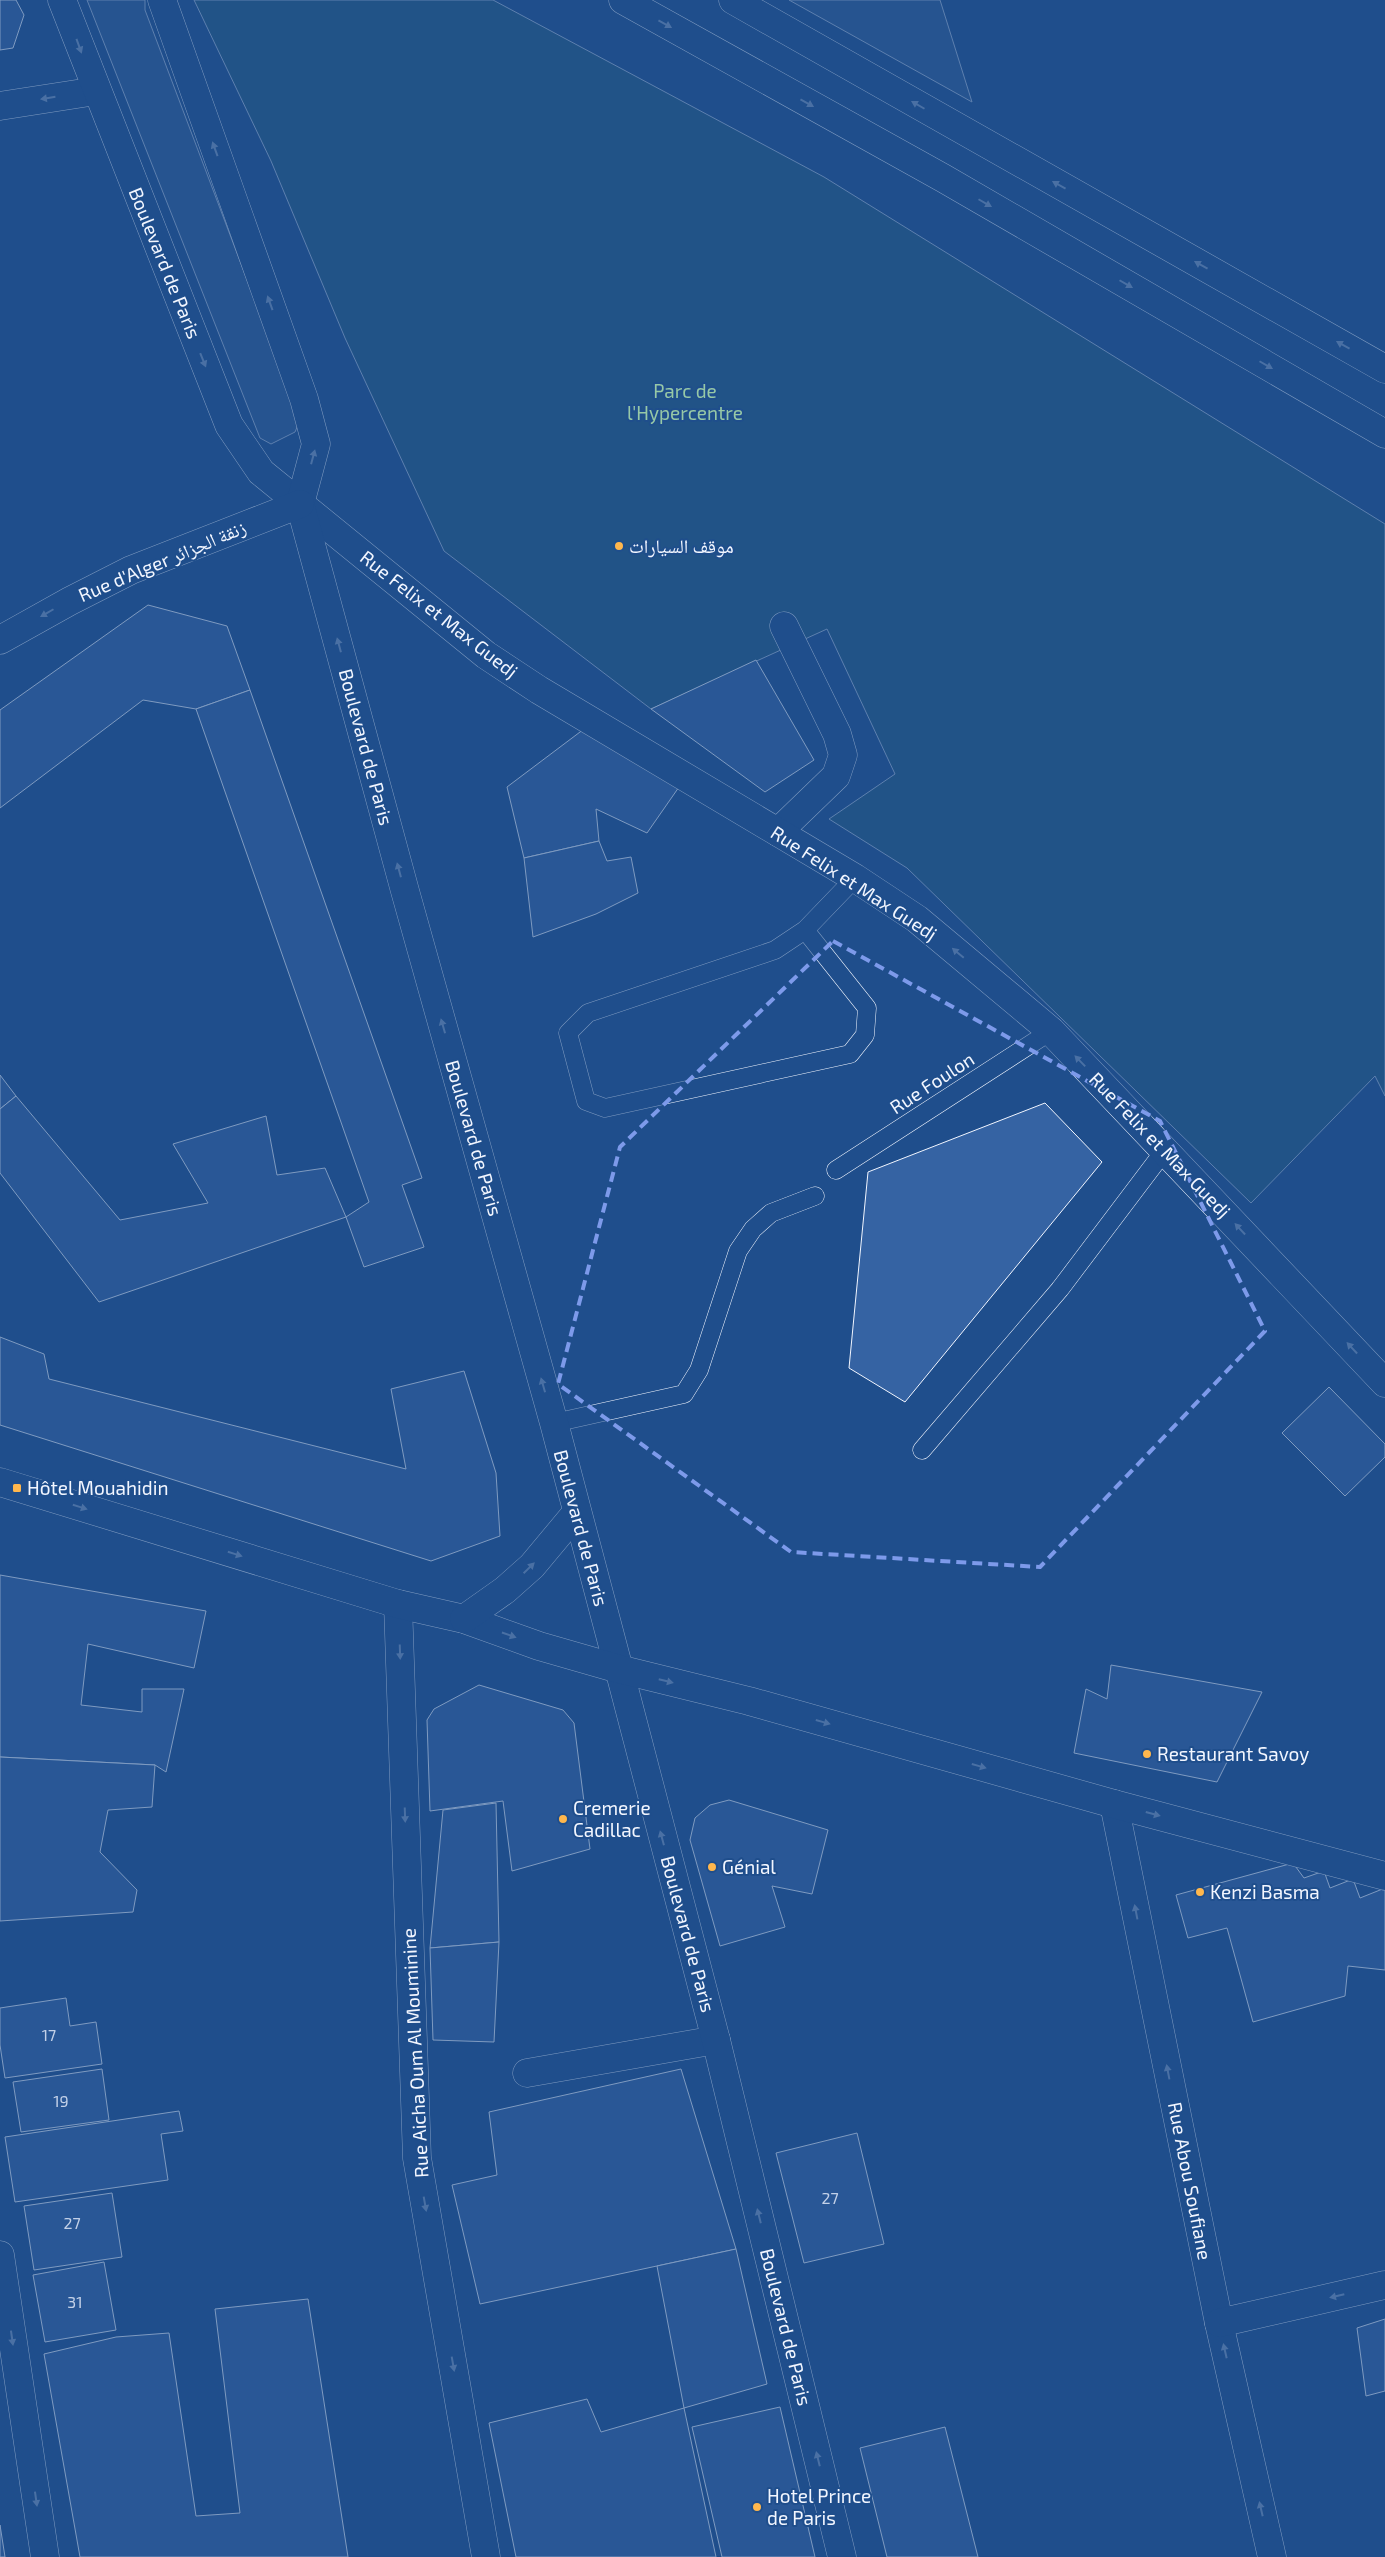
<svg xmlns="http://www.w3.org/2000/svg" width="1385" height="2557" viewBox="0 0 1385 2557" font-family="'Exo 2','Noto Naskh Arabic',sans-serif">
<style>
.green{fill:#245a82;stroke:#a8bbd7}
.parking{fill:#305b95;stroke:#a8bbd7}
.building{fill:#3563a3;stroke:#f2f6ff}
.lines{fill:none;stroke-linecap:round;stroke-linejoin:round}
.lane-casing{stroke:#f2f6ff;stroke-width:19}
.street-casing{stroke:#f2f6ff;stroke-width:29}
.secondary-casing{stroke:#f2f6ff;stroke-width:29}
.primary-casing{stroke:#f2f6ff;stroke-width:29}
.lane{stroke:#1f4e8c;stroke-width:18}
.street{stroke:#1f4e8c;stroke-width:28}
.secondary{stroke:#1f4e8c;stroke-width:28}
.primary{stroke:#1f4e8c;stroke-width:28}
.oneway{fill:#7e9ac0}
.marked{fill:none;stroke:#7d9aea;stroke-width:4;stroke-dasharray:10 6;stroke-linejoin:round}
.poi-dot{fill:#ffb74d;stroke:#1f4e8c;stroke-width:2}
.labels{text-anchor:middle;stroke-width:4;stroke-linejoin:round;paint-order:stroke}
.number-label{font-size:16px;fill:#c3d1e8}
.street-label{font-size:19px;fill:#f2f6ff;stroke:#1f4e8c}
.park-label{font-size:19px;fill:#97c8a6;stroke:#1f4e8c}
.poi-label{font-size:19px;fill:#f2f6ff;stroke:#1f4e8c;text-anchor:start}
</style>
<rect width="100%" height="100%" fill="#1f4e8c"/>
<path class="green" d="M194,0H493L824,177L1385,524V1096L1375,1076L1251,1203L907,868L829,819L895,774L827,629L651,709L444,551L345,338L271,161Z"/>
<g class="parking">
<path d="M87,0H145V10L300,420L295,432L271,444L260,438Z"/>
<path d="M789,0H940L972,102Z"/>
</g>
<g class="building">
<path d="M0,0H16L24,15L13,48L0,50Z"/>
<path d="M148,605L227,626L250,690L196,709L143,700L0,808V710Z"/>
<path d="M756,660L814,760L765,792L651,709Z"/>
<path d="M250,690L422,1178L402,1185L424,1247L364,1267L346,1217L369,1202L196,709Z"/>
<path d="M584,729L679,787L647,833L596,809L599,841L524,858L507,787Z"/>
<path d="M599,841L607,861L631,857L638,893L596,914L533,937L524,858Z"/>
<path d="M0,1075L16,1096L0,1109Z"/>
<path d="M16,1096L120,1220L208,1203L173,1144L266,1116L277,1175L325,1168L346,1217L99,1302L0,1173V1109Z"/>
<path d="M1045,1103L1102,1162L905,1402L849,1368L868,1172Z"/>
<path d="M0,1337L44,1354L49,1379L406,1469L391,1389L464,1371L496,1473L500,1536L431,1561L0,1425Z"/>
<path d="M1329,1387L1385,1444V1457L1345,1496L1282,1433Z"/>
<path d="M0,1575L206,1611L194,1668L88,1644L81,1705L142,1712V1689H184L166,1772L155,1765L0,1757Z"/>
<path d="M1111,1665L1262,1692L1217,1782L1074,1753L1086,1689L1107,1699Z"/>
<path d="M479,1685L563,1710L574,1723L590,1849L512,1871L503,1801L430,1811L427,1720L434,1709Z"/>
<path d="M0,1757L155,1765L152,1807L108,1810L100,1852L137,1890L133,1912L0,1921Z"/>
<path d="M729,1800L828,1830L812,1894L772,1886L785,1927L720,1946L690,1840L695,1818L710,1805Z"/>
<path d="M496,1803L499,1942L430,1948L443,1810Z"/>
<path d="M1293,1863L1304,1878L1324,1871L1330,1888L1353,1879L1360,1898L1385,1888V1970L1348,1966L1345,1996L1253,2022L1227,1928L1188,1938L1176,1895Z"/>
<path d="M499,1942L494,2042L433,2040L430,1948Z"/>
<path d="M66,1998L70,2026L96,2022L102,2064L5,2078L0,2045V2008Z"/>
<path d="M102,2069L109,2120L21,2132L13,2082Z"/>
<path d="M681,2069L736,2249L480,2304L452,2185L497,2175L489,2112Z"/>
<path d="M179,2111L183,2131L161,2134L168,2180L15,2202L5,2137Z"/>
<path d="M857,2133L884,2244L804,2263L776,2153Z"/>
<path d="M112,2193L122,2257L34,2270L24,2206Z"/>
<path d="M736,2249L767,2384L684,2408L657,2266Z"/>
<path d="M104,2262L116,2330L45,2342L33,2275Z"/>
<path d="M308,2299L348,2557H80L44,2354L116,2337L169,2333L196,2516L240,2513L215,2309Z"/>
<path d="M1385,2319V2391L1366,2396L1357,2328Z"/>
<path d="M587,2399L601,2432L684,2408L716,2557H516L489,2423Z"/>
<path d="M780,2407L815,2557H722L692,2427Z"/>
<path d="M945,2427L978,2557H887L860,2448Z"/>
<path d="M0,2525L5,2557H0Z"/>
</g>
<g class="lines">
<defs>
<g id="lane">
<path d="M805,930L867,1008L865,1035L850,1054L605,1108L586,1101L568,1033L588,1013L775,950L805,930L855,878"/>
<path d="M836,1170L1051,1031"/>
<path d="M554,1423L684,1394L699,1370L738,1251L753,1229L771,1213L815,1196"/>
<path d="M922,1450L1060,1289L1165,1150"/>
</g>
<g id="street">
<path d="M0,106L96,91"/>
<path d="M778,832L836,776L843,755L837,734L784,626"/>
<path d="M398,1604L417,2158L486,2557"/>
<path d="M1114,1804L1219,2323L1272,2557"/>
<path d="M527,2073L716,2040"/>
<path d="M0,2255L45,2557"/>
<path d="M1219,2323L1385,2285"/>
</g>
<g id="secondary">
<path d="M62,0L229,425L261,472L486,655L539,690L855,878L917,919L1051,1031L1385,1383"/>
<path d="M162,0L304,399L316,444L300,504L405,891L554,1423L619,1669L716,2040L842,2557"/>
<path d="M0,640L70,601L131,570L300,504"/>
<path d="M0,1482L398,1604L464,1619L539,1646L619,1669L749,1701L1114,1804L1385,1876"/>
<path d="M464,1619L505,1590L532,1566L577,1512"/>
</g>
<g id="primary">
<path d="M623,0L943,178L1385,434"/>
<path d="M733,0L1385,369"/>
</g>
</defs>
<use href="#lane" class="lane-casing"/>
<use href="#street" class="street-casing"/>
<use href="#secondary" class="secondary-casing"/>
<use href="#primary" class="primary-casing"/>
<use href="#lane" class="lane"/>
<use href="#street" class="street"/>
<use href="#secondary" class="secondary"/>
<use href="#primary" class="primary"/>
</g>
<defs><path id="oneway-solid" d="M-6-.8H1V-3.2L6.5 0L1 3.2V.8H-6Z" transform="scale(1.25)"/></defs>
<g class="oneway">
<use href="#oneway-solid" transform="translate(665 24) rotate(29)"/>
<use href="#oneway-solid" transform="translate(79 46) rotate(70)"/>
<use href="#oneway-solid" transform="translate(48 98) rotate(171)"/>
<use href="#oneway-solid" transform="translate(807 103) rotate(29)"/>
<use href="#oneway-solid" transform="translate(918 105) rotate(-150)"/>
<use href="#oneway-solid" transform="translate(215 149) rotate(-110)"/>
<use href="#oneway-solid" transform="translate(1059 185) rotate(-151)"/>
<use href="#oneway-solid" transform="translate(985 203) rotate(30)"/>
<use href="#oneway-solid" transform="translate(1201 265) rotate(-151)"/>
<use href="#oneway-solid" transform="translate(1126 284) rotate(30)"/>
<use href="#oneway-solid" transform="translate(270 303) rotate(-110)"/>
<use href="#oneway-solid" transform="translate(1343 345) rotate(-151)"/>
<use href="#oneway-solid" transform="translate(203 360) rotate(68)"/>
<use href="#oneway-solid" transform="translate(1266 365) rotate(30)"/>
<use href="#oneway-solid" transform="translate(313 457) rotate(-75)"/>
<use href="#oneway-solid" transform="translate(47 613) rotate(150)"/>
<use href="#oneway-solid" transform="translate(339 645) rotate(-105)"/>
<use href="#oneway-solid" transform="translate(399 870) rotate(-105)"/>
<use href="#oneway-solid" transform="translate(958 953) rotate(-140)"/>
<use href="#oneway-solid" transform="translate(443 1026) rotate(-106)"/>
<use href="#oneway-solid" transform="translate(1080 1061) rotate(-134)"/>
<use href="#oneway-solid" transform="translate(1240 1229) rotate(-133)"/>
<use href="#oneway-solid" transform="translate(1352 1348) rotate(-133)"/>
<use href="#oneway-solid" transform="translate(543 1385) rotate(-106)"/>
<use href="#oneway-solid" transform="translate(80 1507) rotate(17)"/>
<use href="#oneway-solid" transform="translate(235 1554) rotate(17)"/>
<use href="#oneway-solid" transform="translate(529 1568) rotate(-44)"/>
<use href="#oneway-solid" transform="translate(509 1635) rotate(19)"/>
<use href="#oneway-solid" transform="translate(400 1652) rotate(88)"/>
<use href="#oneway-solid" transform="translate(666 1681) rotate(14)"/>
<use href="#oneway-solid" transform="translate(823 1722) rotate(16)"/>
<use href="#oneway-solid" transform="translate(979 1766) rotate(16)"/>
<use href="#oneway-solid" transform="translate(1153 1814) rotate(15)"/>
<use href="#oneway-solid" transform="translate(405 1815) rotate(88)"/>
<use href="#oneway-solid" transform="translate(662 1838) rotate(-105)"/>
<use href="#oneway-solid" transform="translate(1136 1912) rotate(-101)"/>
<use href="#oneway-solid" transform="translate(1168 2072) rotate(-101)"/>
<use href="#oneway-solid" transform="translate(425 2204) rotate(80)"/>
<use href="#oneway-solid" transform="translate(759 2216) rotate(-104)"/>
<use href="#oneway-solid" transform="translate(1337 2296) rotate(167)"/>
<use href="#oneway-solid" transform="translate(12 2338) rotate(82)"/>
<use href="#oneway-solid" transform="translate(1225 2351) rotate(-103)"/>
<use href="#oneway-solid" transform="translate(453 2364) rotate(80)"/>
<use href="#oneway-solid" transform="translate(818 2459) rotate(-104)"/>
<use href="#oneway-solid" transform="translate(36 2499) rotate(82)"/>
<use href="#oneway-solid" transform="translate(1261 2509) rotate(-103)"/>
</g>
<path d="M0 0H1385V2557H0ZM833,941L1160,1121L1265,1331L1040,1567L791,1552L558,1384L620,1147Z" fill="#1f4e8c" fill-opacity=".55" fill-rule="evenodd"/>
<path class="marked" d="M833,941L1160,1121L1265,1331L1040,1567L791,1552L558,1384L620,1147Z"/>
<g class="poi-dot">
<circle cx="619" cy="546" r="5"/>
<rect x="12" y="1483" width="10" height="10" rx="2.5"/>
<circle cx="1147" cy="1754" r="5"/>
<circle cx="563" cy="1819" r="5"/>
<circle cx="712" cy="1867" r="5"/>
<circle cx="1200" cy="1892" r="5"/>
<circle cx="757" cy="2507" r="5"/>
</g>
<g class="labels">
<g class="number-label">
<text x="49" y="2041">17</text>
<text x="61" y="2107">19</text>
<text x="830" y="2204">27</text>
<text x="72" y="2229">27</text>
<text x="75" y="2308">31</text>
</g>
<g class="street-label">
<text transform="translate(165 263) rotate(68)" y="7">Boulevard de Paris</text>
<text transform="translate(162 561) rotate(-23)" y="7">Rue d'Alger زنقة الجزائر</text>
<text transform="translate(439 614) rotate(38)" y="7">Rue Felix et Max Guedj</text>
<text transform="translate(366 747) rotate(75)" y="7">Boulevard de Paris</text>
<text transform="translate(854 883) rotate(33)" y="7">Rue Felix et Max Guedj</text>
<text transform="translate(932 1083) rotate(-33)" y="7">Rue Foulon</text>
<text transform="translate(474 1138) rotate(74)" y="7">Boulevard de Paris</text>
<text transform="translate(1160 1145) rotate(46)" y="7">Rue Felix et Max Guedj</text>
<text transform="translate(581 1528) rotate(75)" y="7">Boulevard de Paris</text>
<text transform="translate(688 1934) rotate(75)" y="7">Boulevard de Paris</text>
<text transform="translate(415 2053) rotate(-93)" y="7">Rue Aicha Oum Al Mouminine</text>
<text transform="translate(1190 2181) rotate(79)" y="7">Rue Abou Soufiane</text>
<text transform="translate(786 2327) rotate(76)" y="7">Boulevard de Paris</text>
</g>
<g class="park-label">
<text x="685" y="398">Parc de<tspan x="685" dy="22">l'Hypercentre</tspan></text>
</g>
<g class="poi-label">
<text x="629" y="553">موقف السيارات</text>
<text x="27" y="1495">Hôtel Mouahidin</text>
<text x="1157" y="1761">Restaurant Savoy</text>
<text x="573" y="1815">Cremerie<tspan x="573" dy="22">Cadillac</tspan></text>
<text x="722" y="1874">Génial</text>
<text x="1210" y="1899">Kenzi Basma</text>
<text x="767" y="2503">Hotel Prince<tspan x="767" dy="22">de Paris</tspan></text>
</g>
</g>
</svg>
